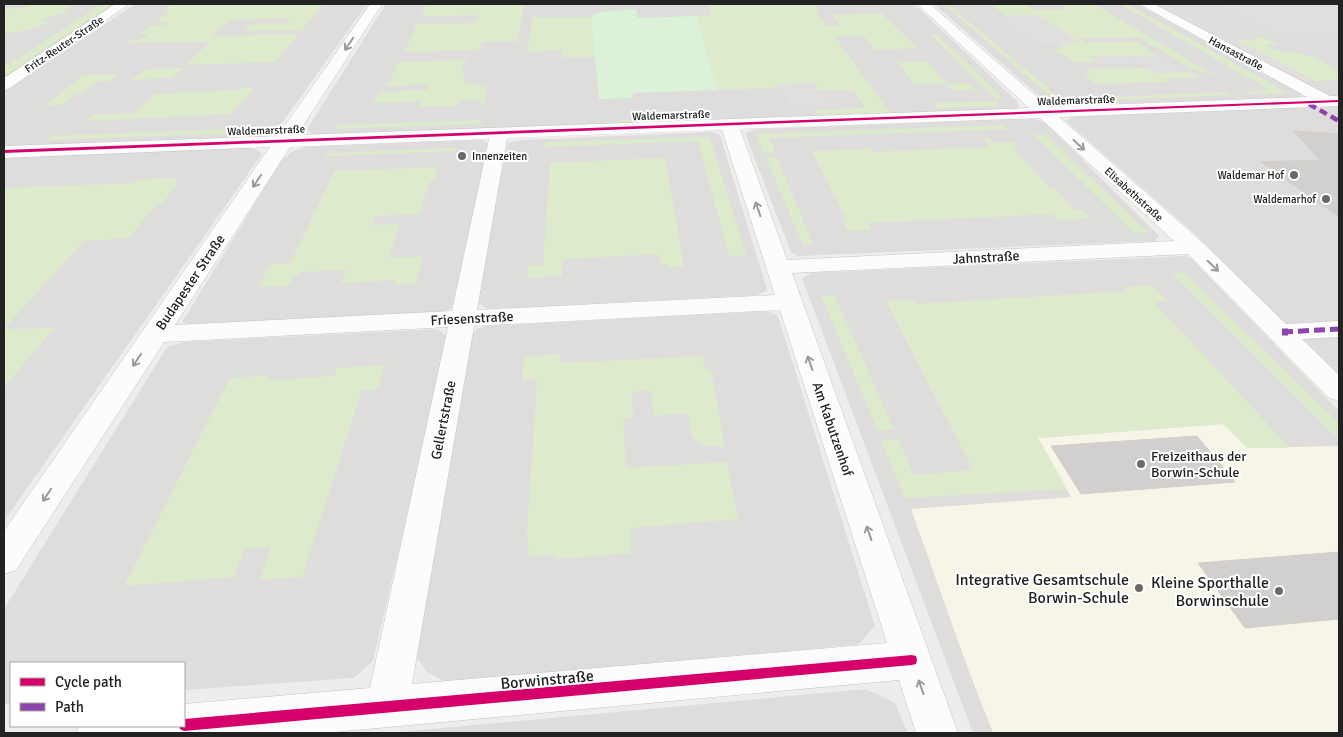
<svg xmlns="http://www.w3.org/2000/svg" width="1343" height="737" viewBox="0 0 1343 737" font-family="Signika,sans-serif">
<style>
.residential{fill:#dedddc}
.education{fill:#f7f5e8}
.grass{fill:#deeacc}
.park{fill:#dbf2d9}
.parking{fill:#e0dfde}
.building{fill:#d2d0ce;stroke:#d2cfcc}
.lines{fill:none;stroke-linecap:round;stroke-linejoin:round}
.minor-casing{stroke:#c5c4c3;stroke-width:1}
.minor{fill:#fdfcfc;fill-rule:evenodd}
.quiet-far2{stroke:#8e44ad;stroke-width:4.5;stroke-dasharray:8 4.5;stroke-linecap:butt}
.quiet-far1{stroke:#8e44ad;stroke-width:5;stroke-dasharray:11 5;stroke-linecap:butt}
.quiet{stroke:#8e44ad;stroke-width:7;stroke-dasharray:13 7;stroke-linecap:butt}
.cycleway-casing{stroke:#fff;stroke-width:3}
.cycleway{fill:#d6006c;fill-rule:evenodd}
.oneway{stroke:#9a9a9a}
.poi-dot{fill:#6a6968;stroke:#fff;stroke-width:2}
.labels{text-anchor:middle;stroke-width:4;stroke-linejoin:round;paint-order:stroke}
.far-street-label{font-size:11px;fill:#222;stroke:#fff}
.far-poi-label{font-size:11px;fill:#222;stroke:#fff;text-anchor:end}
.street-label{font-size:14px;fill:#222;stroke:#fff}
.poi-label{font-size:14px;fill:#222;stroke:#fff;text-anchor:start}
.near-poi-label{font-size:16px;fill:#222;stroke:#fff;text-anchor:end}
.near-street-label{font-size:16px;fill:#222;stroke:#fff}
</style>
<rect width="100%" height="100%" fill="#efedeb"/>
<g class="residential">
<path d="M4,4H119L4,79Z"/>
<path d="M135,4H367L277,130L271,134L256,137L4,148V92Z"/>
<path d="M386,4H914L1017,101L1019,107L1017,109L319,137L313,134L308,131L309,126Z"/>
<path d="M934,4H1137L1302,94V97L1062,106L1053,105L1045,101Z"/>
<path d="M1153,4H1339V97L1326,95Z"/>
<path d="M1339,104V378L1194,233L1066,121L1073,117Z"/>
<path d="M1032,118L1046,123L1159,236L1155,241L798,256L791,252L746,136V133L756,129Z"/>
<path d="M712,132L720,135L767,290L757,295L487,309L475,300L508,143L522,140Z"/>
<path d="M470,139L482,140L490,145L452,308L441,313L187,324L182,322L281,161L293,151L311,145Z"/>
<path d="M247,147L258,150L262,154L4,521V157Z"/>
<path d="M1184,256L1192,259L1339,411V733H973L802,278L812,273Z"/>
<path d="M764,309L778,316L875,626L859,644L452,686L427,672L413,652L472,335L477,329L489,324Z"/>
<path d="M438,329L448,338L373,661L354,678L184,690V663H11V703L4,704V609L167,347L184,342Z"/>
<path d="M866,689L895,703L908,733H389Z"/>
</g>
<path class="education" d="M1224,424L1247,448L1339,446V733H993L967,666L911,509L1071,497L1038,438Z"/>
<g class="grass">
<path d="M31,4H74L64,10H69C60,16 51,15 41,21H51C36,30 21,32 4,33V9L24,8Z"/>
<path d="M102,4H114L4,78V67Z"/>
<path d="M172,4H324L301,31H243L250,24L286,23L290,18L230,20L212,36L299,34L275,62L186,65L210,42L126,43C134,38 139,43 149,34H140L152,25H166L169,22H156L170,11L164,10Z"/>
<path d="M427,4H524L518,41L482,42L480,48L473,52V50L404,52L417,24L474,23L479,15L421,17Z"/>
<path d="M707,4H815L819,15L827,26L840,25L832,15L881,13L917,48L875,50L864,36L835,37L891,114L818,116L815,110L865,108L854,91L819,90L815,83L781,84L772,88L717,90L697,16L712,15Z"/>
<path d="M943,4H948L1059,97L1065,99L1093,98L1097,101L1063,102L1055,100Z"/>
<path d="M991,4H1026L1034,10L1066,9L1059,4H1094L1219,78L1189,67L1138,37L1080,38L1087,43L1136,41L1158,56H1089L1097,63H1077L1053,49L1065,48L1058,44L1079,42L1039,15L1006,16Z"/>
<path d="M1119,4H1128L1287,93L1246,94L1242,92L1270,90Z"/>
<path d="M533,17H591L595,57L563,58L561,50L527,52Z"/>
<path d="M936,34L1003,98L996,99L997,106L938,108L934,103L994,101L996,99L931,35Z"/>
<path d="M1253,37H1262L1279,44L1265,45C1277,53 1293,51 1307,55C1318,58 1329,66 1339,71V80L1314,81L1237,40H1257Z"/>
<path d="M467,60L462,68L465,83L486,86L485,105H480L481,99L459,100L457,106L418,107L421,101L372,103L379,92L427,90L429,84L387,86L398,62Z"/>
<path d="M926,61L947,84L968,83L975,90L953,91L946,84L915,85L898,62Z"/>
<path d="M184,68L172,78L131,80L147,69Z"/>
<path d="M1144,68L1154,73L1191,72L1199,77L1165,79L1169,82L1096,84L1085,75L1091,69Z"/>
<path d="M84,75H117L110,81H97L82,93H76L61,105H45Z"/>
<path d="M241,88H254L231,114L84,121L94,115L134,113L155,94L239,90Z"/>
<path d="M1227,92L1231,95L1110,100L1106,97Z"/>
<path d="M705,116L707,121L617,124V120Z"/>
<path d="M481,120V124L336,129L338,125Z"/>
<path d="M1004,125L1008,129L769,138L775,153H763L756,134Z"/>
<path d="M252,128L247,133L46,140L52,136Z"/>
<path d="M1044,134L1053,142L1148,232L1134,233L1034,135Z"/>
<path d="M710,137L746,255L729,256L698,141L545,147L546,142Z"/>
<path d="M983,138H990L995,143L1014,142L1019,147L1012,148L1050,188H1054L1075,210H1082L1090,218L1058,221L1052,214L868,223L871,230L848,231L843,221L847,220L812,151L869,149L871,152L990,147Z"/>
<path d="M459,148L457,151L324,156L325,153Z"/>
<path d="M665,158L684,266L667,267L666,264H660L659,254L563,259L562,276L527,278L528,266L543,265L550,163Z"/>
<path d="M766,158H777L813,244L803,245Z"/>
<path d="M438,167L435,179L429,183L419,214L375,216L371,225L400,224L389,257H423L416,283L394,284L395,280L341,283L347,270L300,272L286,286L258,287L271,264L290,263L335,171Z"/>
<path d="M175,178L176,186L161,205H156L129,238L84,241L4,329L54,328L4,388V188L135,183L137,180Z"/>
<path d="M1172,273H1184L1339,423V440Z"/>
<path d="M1151,285L1168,301L1154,302L1290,448H1247L1224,424L1038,438L1067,489L905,498L881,441L898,439L914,475L973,470L886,301L913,300L916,304L1127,291L1123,287Z"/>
<path d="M821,296H835L894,429L878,431Z"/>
<path d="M560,354V363L702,356L705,369L711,370L725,447C695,445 691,444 688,413L654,416L651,390L632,392L633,418L623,419L626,468L727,462L738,519L631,528V553L555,559L554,555L529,557L527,534L537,379L522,380L524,357Z"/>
<path d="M385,365L378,389L362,390L302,577L260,580L271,547L245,549L234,577L124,586L230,378L270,375L268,381L334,376L337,368Z"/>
</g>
<path class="park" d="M636,9L638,18L697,16L717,90L633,93V98L599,99L591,17L599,12Z"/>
<g class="parking">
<path d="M1153,4H1167L1315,81L1299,82Z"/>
<path d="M1215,4H1330L1339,8V30L1274,32Z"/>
<path d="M1039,15L1059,29L1080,43L1039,45L1001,16Z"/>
<path d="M1088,56H1158L1184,72L1154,73L1138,62L1097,63Z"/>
<path d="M815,83L828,105L792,107L780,84Z"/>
</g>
<g class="building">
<path d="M1294,131L1339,134V217L1261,162L1320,160Z"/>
<path d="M1197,436L1235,482L1081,494L1051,446Z"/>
<path d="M1339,552V619L1245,628L1198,563Z"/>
</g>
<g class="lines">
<defs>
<g id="minor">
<path d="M115,4H129L10,88L4,90V78Z"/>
<path d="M370,4H382L297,135L1029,108L917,4H930L1048,107L1307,97L1139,4H1154L1330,96H1339V106L1059,117L1202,242L1286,324L1339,321V337L1302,339L1339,375V401L1329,398L1188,254L792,273L958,733H916L899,680L323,733H76L79,726H184V704L370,688L448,327L164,342L16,570L4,574V531L270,147L4,158V146L278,136ZM1040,118L1174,241L787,260L740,129ZM722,130L775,295L477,310L507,138ZM489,139L452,311L175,325L290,147ZM780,310L887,643L412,684L474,326Z"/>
</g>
</defs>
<use href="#minor" class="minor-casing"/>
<use href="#minor" class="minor"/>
<path class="quiet-far2" d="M1309,104L1339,121"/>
<path class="quiet-far1" d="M1282,332L1339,329"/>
<path class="quiet" d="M1282,332H1288"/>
<defs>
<g id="cycleway">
<path d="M1339,100V102L4,153V150Z"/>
<path d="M912,655L916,656L917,660L916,664L912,665L184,731L180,729L179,726H184V719Z"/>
</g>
</defs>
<use href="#cycleway" class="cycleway-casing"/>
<use href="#cycleway" class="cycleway"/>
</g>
<defs><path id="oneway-shaft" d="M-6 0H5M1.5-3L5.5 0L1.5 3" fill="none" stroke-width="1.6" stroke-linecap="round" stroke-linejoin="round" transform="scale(1.25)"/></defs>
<g class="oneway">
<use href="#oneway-shaft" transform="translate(349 44) rotate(124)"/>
<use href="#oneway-shaft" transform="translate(1079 145) rotate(42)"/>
<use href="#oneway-shaft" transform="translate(257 181) rotate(124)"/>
<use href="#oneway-shaft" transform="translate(758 209) rotate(-109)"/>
<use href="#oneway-shaft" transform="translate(1213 266) rotate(44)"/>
<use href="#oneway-shaft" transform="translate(137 360) rotate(124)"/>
<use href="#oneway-shaft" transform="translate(810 363) rotate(-109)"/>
<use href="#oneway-shaft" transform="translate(47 495) rotate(124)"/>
<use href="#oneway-shaft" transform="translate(869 533) rotate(-109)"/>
<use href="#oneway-shaft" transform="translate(921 687) rotate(-109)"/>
</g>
<g class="poi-dot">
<circle cx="462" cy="156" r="5"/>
<circle cx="1294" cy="175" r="5"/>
<circle cx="1326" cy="199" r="5"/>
<circle cx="1141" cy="464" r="5"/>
<circle cx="1139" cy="588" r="5"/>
<circle cx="1279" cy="591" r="5"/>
</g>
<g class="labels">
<g class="far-street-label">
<text transform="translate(64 44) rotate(-34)" y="4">Fritz-Reuter-Straße</text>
<text transform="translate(1236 53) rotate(28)" y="4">Hansastraße</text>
<text transform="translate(1076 100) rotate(-2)" y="4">Waldemarstraße</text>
<text transform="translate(671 115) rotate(-2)" y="4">Waldemarstraße</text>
<text transform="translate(266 130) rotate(-2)" y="4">Waldemarstraße</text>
<text transform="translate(1134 194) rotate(42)" y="4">Elisabethstraße</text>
</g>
<g class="far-poi-label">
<text x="472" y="160" text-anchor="start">Innenzeiten</text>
<text x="1284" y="179">Waldemar Hof</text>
<text x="1316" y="203">Waldemarhof</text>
</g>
<g class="street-label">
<text transform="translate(986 257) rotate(-3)" y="5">Jahnstraße</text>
<text transform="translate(190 282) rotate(-56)" y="5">Budapester Straße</text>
<text transform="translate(472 318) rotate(-3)" y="5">Friesenstraße</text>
<text transform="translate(443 420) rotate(-79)" y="5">Gellertstraße</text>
<text transform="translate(833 429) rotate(71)" y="5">Am Kabutzenhof</text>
</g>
<g class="poi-label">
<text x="1151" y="461">Freizeithaus der<tspan x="1151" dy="16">Borwin-Schule</tspan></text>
</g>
<g class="near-poi-label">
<text x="1129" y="585">Integrative Gesamtschule<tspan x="1129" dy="18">Borwin-Schule</tspan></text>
<text x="1269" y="588">Kleine Sporthalle<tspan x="1269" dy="18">Borwinschule</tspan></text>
</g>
<g class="near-street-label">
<text transform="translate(547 679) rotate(-5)" y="6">Borwinstraße</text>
</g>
</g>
<rect width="1343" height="737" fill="none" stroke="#222222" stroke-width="10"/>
<rect x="10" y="662" width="175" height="65" fill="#ffffff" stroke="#a7a7a7"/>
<rect x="20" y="678" width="25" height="8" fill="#d6006c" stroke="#a7a7a7"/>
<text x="55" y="687" font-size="15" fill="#222222">Cycle path</text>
<rect x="20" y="703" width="25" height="8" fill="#8e44ad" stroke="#a7a7a7"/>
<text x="55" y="712" font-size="15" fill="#222222">Path</text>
</svg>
